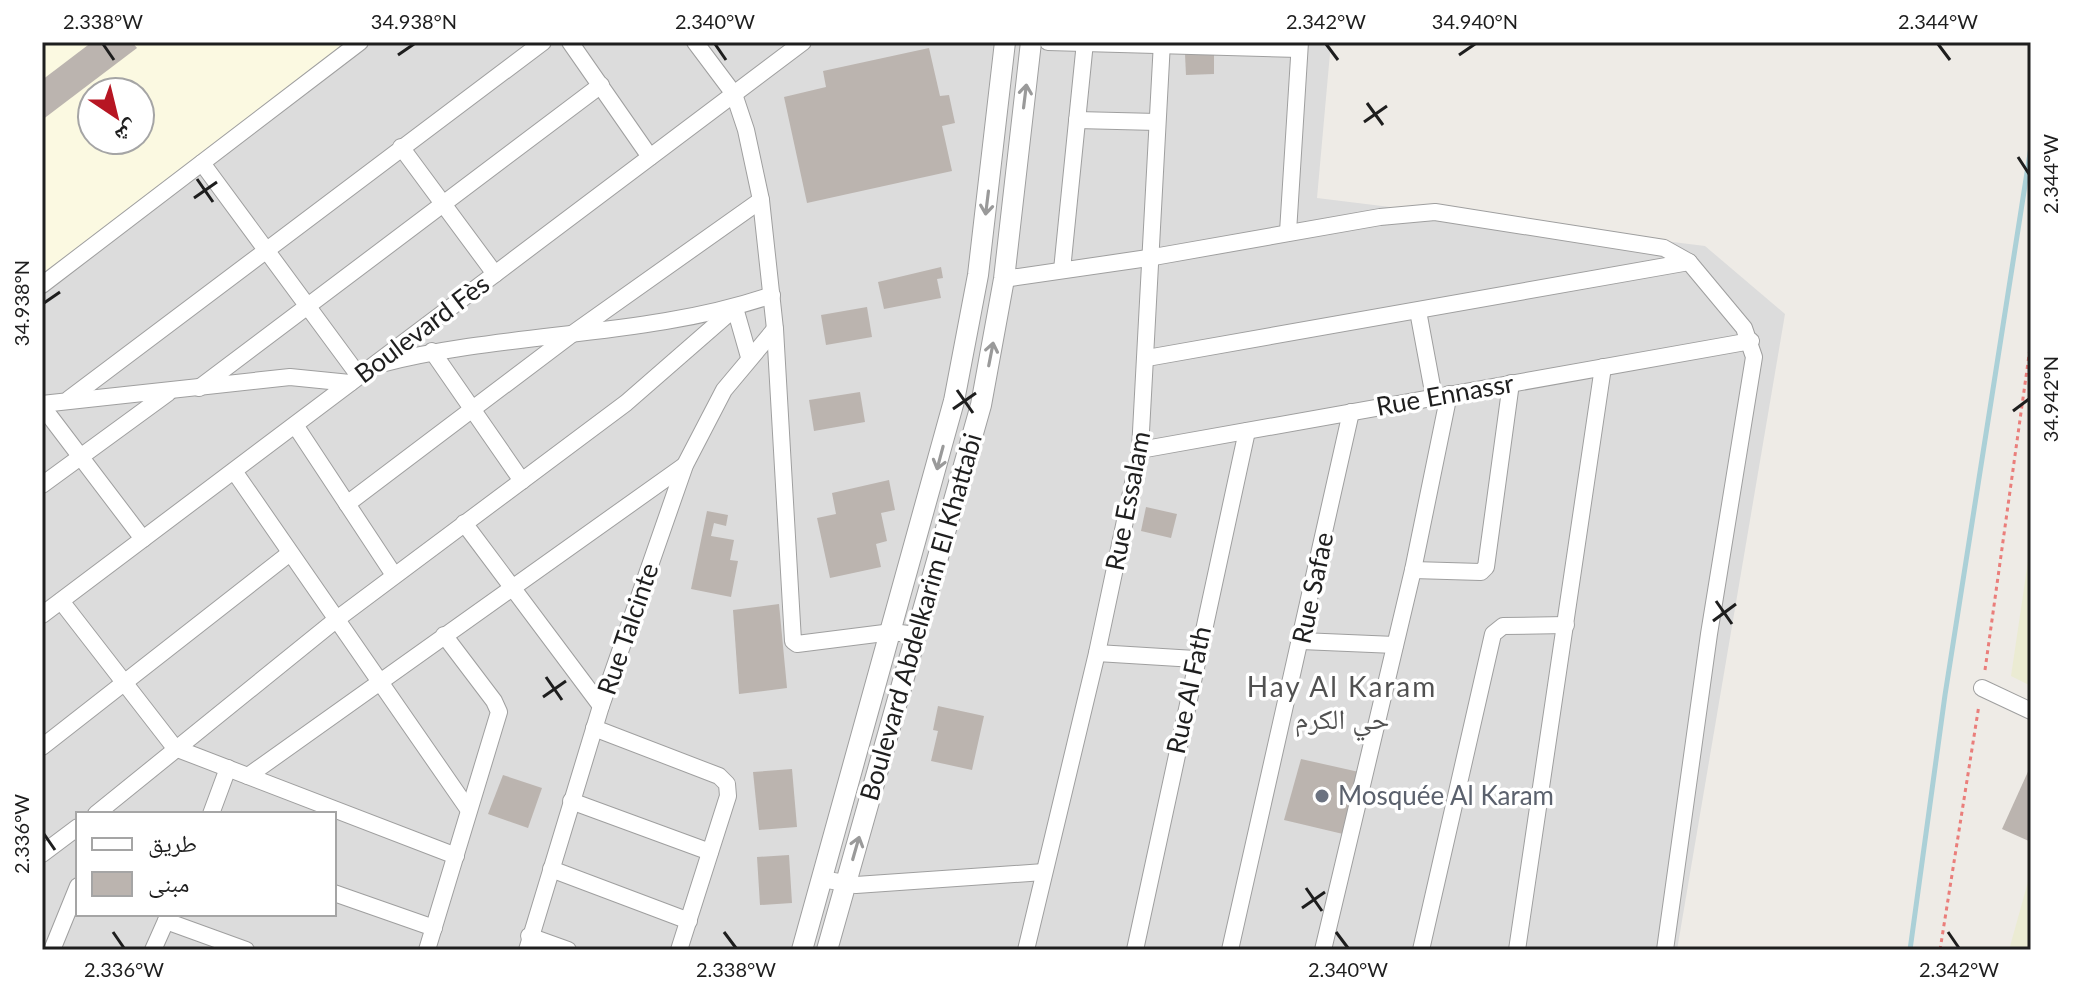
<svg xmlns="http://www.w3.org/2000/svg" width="2073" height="992" viewBox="0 0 2073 992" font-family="Lato,'Noto Naskh Arabic',sans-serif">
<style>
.residential{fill:#dcdcdc;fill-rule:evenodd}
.education{fill:#fbf9e1;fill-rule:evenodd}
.farmland{fill:#ebebd3}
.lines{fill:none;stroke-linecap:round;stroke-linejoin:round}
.stream{stroke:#abd0d7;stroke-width:5}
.building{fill:#bbb4af}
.minor-casing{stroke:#9f9f9f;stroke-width:18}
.tertiary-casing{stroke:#9f9f9f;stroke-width:22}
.path{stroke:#ea7e7b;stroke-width:3;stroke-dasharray:4 4;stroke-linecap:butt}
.minor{stroke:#fff;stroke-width:16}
.tertiary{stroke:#fff;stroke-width:20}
.oneway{stroke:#9a9a9a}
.ticks{fill:none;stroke:#1e1e1e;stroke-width:3}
.worship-dot{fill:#6b7280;stroke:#fff;stroke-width:3}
.labels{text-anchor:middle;stroke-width:7;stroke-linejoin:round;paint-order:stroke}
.street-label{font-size:26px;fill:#1e1e1e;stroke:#fff}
.worship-label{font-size:26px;fill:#5b616d;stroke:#fff;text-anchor:start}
.neighbourhood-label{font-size:28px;letter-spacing:2px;fill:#515151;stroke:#fff}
.neatline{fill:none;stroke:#1e1e1e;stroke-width:3}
.ticks-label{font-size:20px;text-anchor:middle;fill:#1e1e1e}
</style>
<rect width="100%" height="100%" fill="#eeebe6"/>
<path class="residential" d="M42,42H1331L1317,198L1705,246L1785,314L1677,950H42ZM92,92H140V140H92ZM78,814H334V914H78Z"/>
<path class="education" d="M42,42H363L42,283ZM92,92H140V140H92Z"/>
<g class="farmland">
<path d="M2031,541V686L2011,676Z"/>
<path d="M2031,871V950H2009Z"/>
</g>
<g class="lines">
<path class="stream" d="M1910,950L1945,695L2031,147"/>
</g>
<g class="building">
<path d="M92,42H132L137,48L42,120V80Z"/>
<path d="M929,48L940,96L949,95L955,123L942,126L952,171L807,203L784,97L826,87L823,71Z"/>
<path d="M1214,53V74L1186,75L1185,54Z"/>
<path d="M941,267L943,278L937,279L941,298L884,309L878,282Z"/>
<path d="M867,307L872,337L826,345L821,315Z"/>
<path d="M860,392L865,422L814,431L809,400Z"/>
<path d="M889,480L895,510L881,513L887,541L876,544L881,567L830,578L817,518L836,514L832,493Z"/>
<path d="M1146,507L1177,514L1171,538L1141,531Z"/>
<path d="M707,511L728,515L726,526L714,523L711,536L734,540L730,560L738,561L731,597L691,589Z"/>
<path d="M779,604L787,688L739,694L733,610Z"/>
<path d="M938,706L984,716L972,770L931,761L938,731L933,730Z"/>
<path d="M1301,759L1359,772L1343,834L1284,820Z"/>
<path d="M2031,765V842L2002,829Z"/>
<path d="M792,769L797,827L759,830L753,772Z"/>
<path d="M503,775L542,788L528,828L488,814Z"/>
<path d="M789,855L792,903L760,905L757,857Z"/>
</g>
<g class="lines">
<defs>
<g id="minor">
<path d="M570,42L650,157"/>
<path d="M695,42L734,94L746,130L761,200L775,329L793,641L797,644L892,632L916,635"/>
<path d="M1048,42L1299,49"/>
<path d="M1077,120L1157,122"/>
<path d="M401,147L495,274"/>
<path d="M202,163L359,376"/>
<path d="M1288,232L1300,42"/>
<path d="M1062,270L1085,42"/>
<path d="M1004,279L1148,258L1380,217L1435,212L1664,248L1689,262L1744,328L1754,357L1709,634L1665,950"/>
<path d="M42,285L360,42"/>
<path d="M1418,311L1434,397"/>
<path d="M432,351L522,481"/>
<path d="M1147,358L1689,262"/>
<path d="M381,364C509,331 647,338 772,295"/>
<path d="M199,388L601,85"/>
<path d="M69,399L543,42"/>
<path d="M42,404L290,377L350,383"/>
<path d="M42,406L143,539"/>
<path d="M295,425L394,575"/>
<path d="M1140,450L1751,341"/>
<path d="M234,471L468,809"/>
<path d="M42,485L168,393"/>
<path d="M347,504L572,334L761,200"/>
<path d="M464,523L601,706"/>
<path d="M1413,570L1481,572L1486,567L1511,383"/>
<path d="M61,601L175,748L456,856"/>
<path d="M42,615L803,42"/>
<path d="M1301,641L1395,645"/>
<path d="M1097,653L1195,659"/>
<path d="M1982,688L2031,711"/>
<path d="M594,728L719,776L727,784L728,796L679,950"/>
<path d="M42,747L290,553"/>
<path d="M248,776L685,465"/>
<path d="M571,801L710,852"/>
<path d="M96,814L337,619L626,403L735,308L749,357"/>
<path d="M211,814L228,768"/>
<path d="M42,854L78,827"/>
<path d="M551,869L689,921"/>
<path d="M822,879L856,885L1044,872"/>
<path d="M334,893L434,928"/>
<path d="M166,921L246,950"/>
<path d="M529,936L568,950"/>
<path d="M52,950L78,886"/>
<path d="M153,950L169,914"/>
<path d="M427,950L499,712L494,701L444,635"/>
<path d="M527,950L601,706L685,465L724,390L775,329"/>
<path d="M1026,950L1097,653L1140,450L1162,42"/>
<path d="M1135,950L1247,431"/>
<path d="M1230,950L1351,412"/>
<path d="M1323,950L1413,570L1449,394"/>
<path d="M1421,950L1493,634L1503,626L1566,625"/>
<path d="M1517,950L1603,367"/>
</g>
<g id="tertiary">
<path d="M802,950L954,401L978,275L1005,42"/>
<path d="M827,950L981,405L1004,279L1031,42"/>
</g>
</defs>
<use href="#minor" class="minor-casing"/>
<use href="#tertiary" class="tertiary-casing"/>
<g class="path">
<path d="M1985,670L2031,341"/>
<path d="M1940,950L1979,705"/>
</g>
<use href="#minor" class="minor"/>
<use href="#tertiary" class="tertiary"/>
</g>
<defs><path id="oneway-shaft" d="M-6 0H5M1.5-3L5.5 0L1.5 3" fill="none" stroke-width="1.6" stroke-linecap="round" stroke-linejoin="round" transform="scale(2)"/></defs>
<g class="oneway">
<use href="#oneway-shaft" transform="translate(1025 96) rotate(-83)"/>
<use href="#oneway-shaft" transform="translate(987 203) rotate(97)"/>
<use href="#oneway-shaft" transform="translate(991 354) rotate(-79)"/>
<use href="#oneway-shaft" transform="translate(940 458) rotate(105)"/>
<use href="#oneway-shaft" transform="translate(856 848) rotate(-74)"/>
</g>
<path class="ticks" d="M103,44L114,60M715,44L726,60M1326,44L1338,60M1938,44L1950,60M398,55L414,44M1459,55L1475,44M1367,103L1383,125M1364,122L1387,106M2018,157L2029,174M197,179L213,202M194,198L217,182M44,303L60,292M957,390L973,413M953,409L976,393M2013,411L2029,399M1716,601L1732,624M1713,621L1736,604M546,677L562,700M543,697L566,681M44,834L55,850M1306,888L1322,911M1302,908L1325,892M113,932L124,948M724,932L736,948M1336,932L1348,948M1948,932L1959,948"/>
<circle class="worship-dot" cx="1322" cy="796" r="8"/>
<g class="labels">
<g class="street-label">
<text transform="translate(422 329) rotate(-37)" y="9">Boulevard Fès</text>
<text transform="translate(1445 395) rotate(-10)" y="9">Rue Ennassr</text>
<text transform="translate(1128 501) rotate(-79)" y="9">Rue Essalam</text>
<text transform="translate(1313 588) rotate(-78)" y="9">Rue Safae</text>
<text transform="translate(921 617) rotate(-74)" y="9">Boulevard Abdelkarim El Khattabi</text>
<text transform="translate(628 629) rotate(-71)" y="9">Rue Talcinte</text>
<text transform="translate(1189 690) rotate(-78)" y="9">Rue Al Fath</text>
</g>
<g class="worship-label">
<text x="1338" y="805">Mosquée Al Karam</text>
</g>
<g class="neighbourhood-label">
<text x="1342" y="697">Hay Al Karam<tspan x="1342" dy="32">حي الكرم</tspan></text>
</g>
</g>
<rect width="2073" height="992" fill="none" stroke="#ffffff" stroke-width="88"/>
<rect x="76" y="812" width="260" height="104" fill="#ffffff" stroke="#a5a5a5" stroke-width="2"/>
<rect x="92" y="838" width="40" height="12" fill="#ffffff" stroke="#a5a5a5" stroke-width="2"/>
<text x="148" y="852" font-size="24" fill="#1e1e1e">طريق</text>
<rect x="92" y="872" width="40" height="24" fill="#bbb4af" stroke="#a5a5a5" stroke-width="2"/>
<text x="148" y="892" font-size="24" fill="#1e1e1e">مبنى</text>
<g transform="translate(116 116) rotate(145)"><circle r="38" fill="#ffffff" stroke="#a5a5a5" stroke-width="2"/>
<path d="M0-6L14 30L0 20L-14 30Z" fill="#b71623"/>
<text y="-12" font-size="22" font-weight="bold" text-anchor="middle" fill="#1e1e1e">ش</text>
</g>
<rect x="44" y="44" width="1985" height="904" class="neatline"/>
<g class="ticks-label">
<text x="103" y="29">2.338°W</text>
<text x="414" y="29">34.938°N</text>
<text x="715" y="29">2.340°W</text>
<text x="1326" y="29">2.342°W</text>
<text x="1475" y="29">34.940°N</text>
<text x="1938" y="29">2.344°W</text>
<text transform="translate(2051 174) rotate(-90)" y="7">2.344°W</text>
<text transform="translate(22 303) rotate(-90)" y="7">34.938°N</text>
<text transform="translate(2051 399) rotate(-90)" y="7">34.942°N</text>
<text transform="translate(22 834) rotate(-90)" y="7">2.336°W</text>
<text x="124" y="977">2.336°W</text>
<text x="736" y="977">2.338°W</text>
<text x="1348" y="977">2.340°W</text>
<text x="1959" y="977">2.342°W</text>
</g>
</svg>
